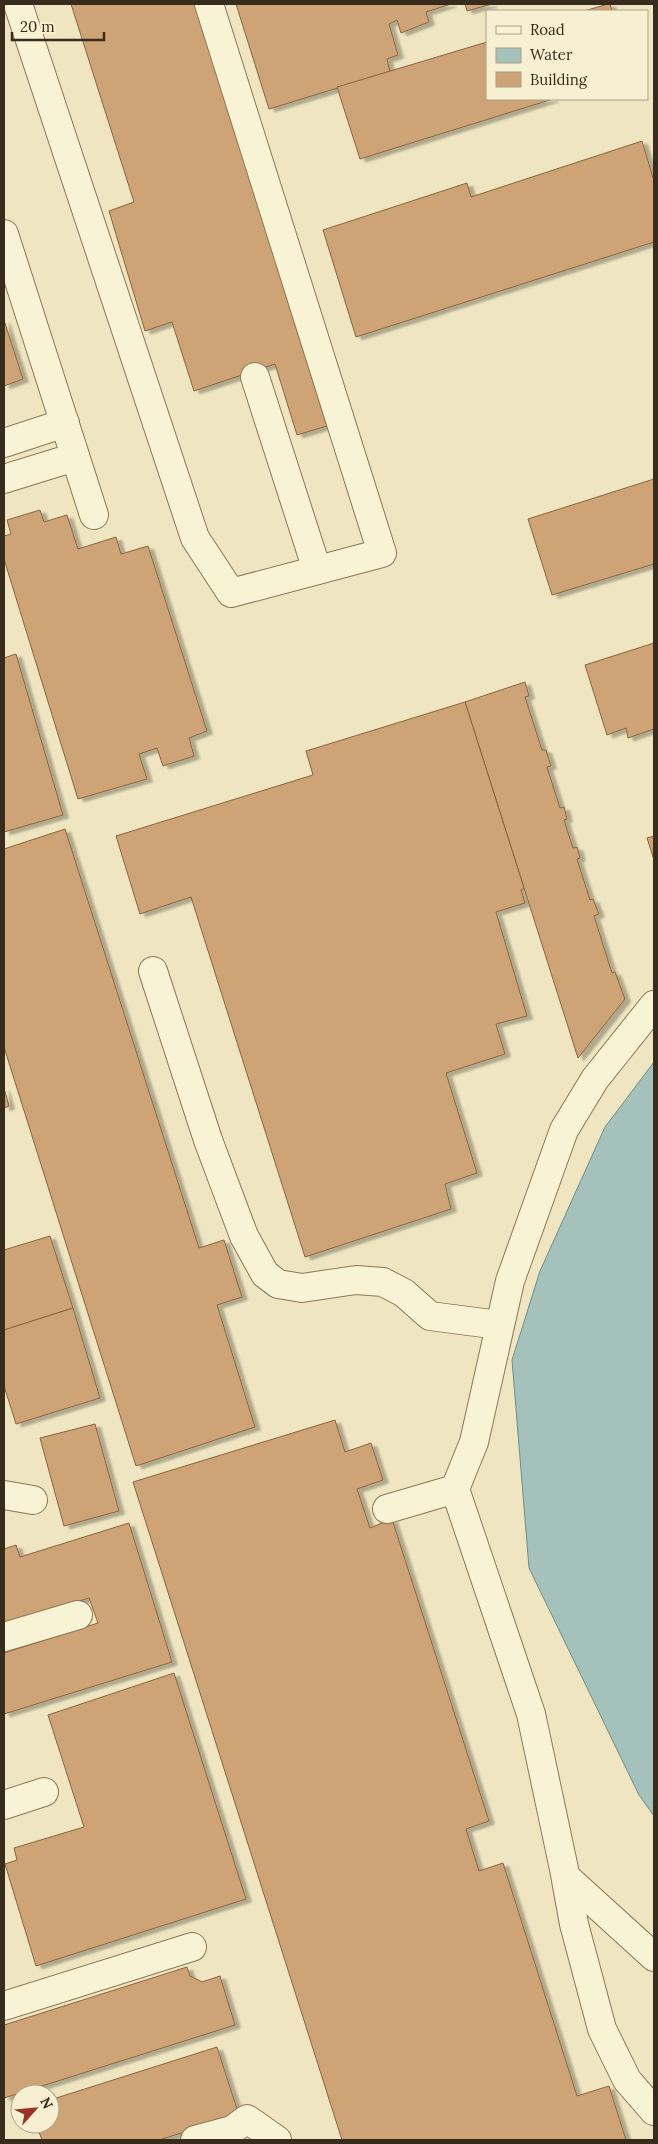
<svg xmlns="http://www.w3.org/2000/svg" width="658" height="2144" viewBox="0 0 658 2144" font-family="Lora,serif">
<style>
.water{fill:#a4c1bc;stroke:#6b8f8a}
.building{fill:#cea476;stroke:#88643e;filter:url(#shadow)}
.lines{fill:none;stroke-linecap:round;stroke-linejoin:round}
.minor-casing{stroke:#897758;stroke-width:30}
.minor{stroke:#f9f3d5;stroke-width:28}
</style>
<defs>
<filter id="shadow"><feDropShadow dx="5.5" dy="3" stdDeviation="1" flood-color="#0004"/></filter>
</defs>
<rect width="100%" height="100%" fill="#efe6c1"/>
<path class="water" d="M654,1062V1816L639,1795L529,1568L512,1360L540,1271L605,1127Z"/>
<g class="building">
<path d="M71,4H195L327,426L297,435L275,364L194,391L172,322L145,331L109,211L134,202Z"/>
<path d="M236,4H451L426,12L429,22L401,33L397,20L389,24L398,55L387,59L390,72L269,109Z"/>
<path d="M465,4H492L467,11Z"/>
<path d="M610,4L612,11H584L608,4Z"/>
<path d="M487,42V99H553L360,159L337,87Z"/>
<path d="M642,141L654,181V242L356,337L323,230L467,183L471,197Z"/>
<path d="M4,320L23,379L4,386Z"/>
<path d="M654,479V564L552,595L528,519Z"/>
<path d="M40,510L44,522L67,515L78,549L116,537L121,554L148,546L207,731L189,738L194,756L163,766L157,748L139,754L147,779L78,799L4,559V536L11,534L7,520Z"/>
<path d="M654,643V729L628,738L626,728L607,735L585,665Z"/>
<path d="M16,654L63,815L4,832V658Z"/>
<path d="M525,682L529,696L525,697L542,750H546L551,766L547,767L560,808L564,807L567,819L564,820L573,848L577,847L580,858L577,859L590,900L593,899L599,914L594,916L612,973L615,972L625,999L578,1058L465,702Z"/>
<path d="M465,702L524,888L521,890L525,903L496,912L527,1016L496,1024L505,1054L446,1073L477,1173L445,1184L451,1209L305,1257L191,897L140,914L116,836L313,775L306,751Z"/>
<path d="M65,829L199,1248L224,1240L242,1297L217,1305L255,1427L136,1466L4,1047V849Z"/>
<path d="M654,836V860L647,838Z"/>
<path d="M4,1088L9,1106L4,1108Z"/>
<path d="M50,1236L73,1308L4,1330V1250Z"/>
<path d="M73,1308L100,1398L16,1424L4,1386V1330Z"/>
<path d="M335,1420L345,1452L371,1443L383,1480L357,1489L370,1528L392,1519L489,1821L466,1829L479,1871L503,1863L577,2096L609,2086L626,2140H342L133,1482Z"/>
<path d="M95,1424L119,1511L64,1526L40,1438Z"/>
<path d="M129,1523L172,1662L4,1714V1653L98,1623L89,1598L4,1625V1549L16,1545L20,1557Z"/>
<path d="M174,1673L246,1899L36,1966L5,1864L17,1860L14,1848L84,1827L48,1715Z"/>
<path d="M187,1967L190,1976L202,1982L220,1976L235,2025L4,2098V2025Z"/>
<path d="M217,2047L239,2115L159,2140H42L36,2124H50V2100Z"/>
</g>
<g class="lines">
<defs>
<g id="minor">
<path d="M18,4L195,538L231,593L382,553L209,4"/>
<path d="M4,234L94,515"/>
<path d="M255,377L317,570"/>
<path d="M4,443L65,423"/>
<path d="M4,479L75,457"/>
<path d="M153,971L208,1140L244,1236L265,1274L278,1284L302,1288L356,1280L383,1282L404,1293L430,1316L499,1325"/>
<path d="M455,1489L531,1714L564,1869L574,1924L602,2029L627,2080L654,2111"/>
<path d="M4,1495L33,1500"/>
<path d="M387,1509L455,1489L474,1442L510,1281L564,1130L595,1079L654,1005"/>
<path d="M4,1637L78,1615"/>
<path d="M4,1805L44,1792"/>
<path d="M566,1877L654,1957"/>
<path d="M4,2006L192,1947"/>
<path d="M195,2140L232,2130L247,2119L277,2140"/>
</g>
</defs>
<use href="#minor" class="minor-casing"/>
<use href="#minor" class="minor"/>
</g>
<rect width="658" height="2144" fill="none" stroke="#382d1d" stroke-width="10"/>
<rect x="486" y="10" width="162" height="90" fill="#f6efd1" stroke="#aaa189"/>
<rect x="496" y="26" width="25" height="8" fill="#f9f3d5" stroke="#aaa189"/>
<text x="530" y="35" font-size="15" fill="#382d1d">Road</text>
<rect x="496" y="48" width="25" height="15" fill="#a4c1bc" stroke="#aaa189"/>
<text x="530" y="60" font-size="15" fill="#382d1d">Water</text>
<rect x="496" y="72" width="25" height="15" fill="#cea476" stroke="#aaa189"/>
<text x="530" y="85" font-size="15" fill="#382d1d">Building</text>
<g transform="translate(35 2109) rotate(63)"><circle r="24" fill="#f6efd1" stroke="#aaa189"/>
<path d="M0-4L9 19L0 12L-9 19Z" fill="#993327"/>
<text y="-8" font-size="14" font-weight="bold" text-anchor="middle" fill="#382d1d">N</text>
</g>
<path d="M12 32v8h92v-8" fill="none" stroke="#382d1d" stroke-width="2.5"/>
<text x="20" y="32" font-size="15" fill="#382d1d" stroke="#f6efd1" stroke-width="4" paint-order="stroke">20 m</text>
</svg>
